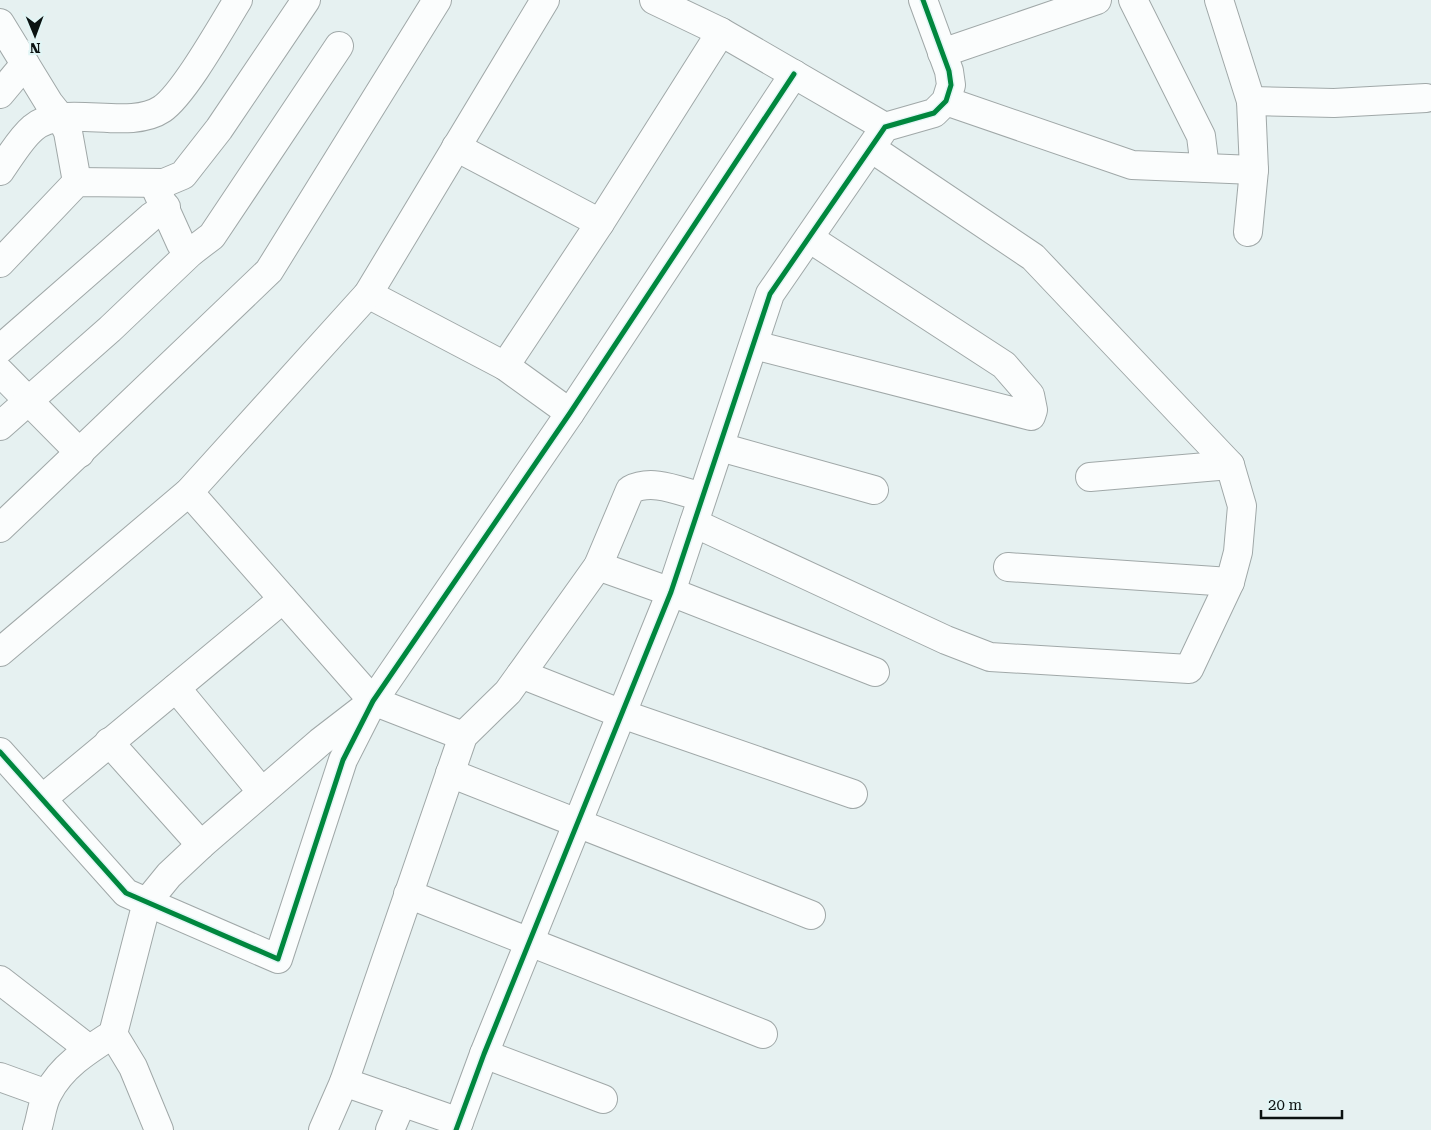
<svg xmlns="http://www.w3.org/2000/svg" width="1431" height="1130" viewBox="0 0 1431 1130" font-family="'Roboto Serif',serif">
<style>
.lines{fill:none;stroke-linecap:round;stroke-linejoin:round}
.street-casing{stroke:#a0a8a8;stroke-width:30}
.street{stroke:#fbfdfd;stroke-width:28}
.cycleway-casing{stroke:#e1f5f5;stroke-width:8}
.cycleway{stroke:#00873e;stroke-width:5}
</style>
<rect width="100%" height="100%" fill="#e6f1f1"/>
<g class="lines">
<defs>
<g id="street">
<path d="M654,0L721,32L885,127"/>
<path d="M1133,0L1201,136L1205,168"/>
<path d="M1219,0L1251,101L1254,170L1248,232"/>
<path d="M0,23L49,103L61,118L68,132L77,182"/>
<path d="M942,53L1097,0"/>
<path d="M0,94L25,64"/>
<path d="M946,101L1132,165L1254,170"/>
<path d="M1251,101L1334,103L1426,98"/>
<path d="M456,147L600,223"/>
<path d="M0,171C10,157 20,139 33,128C62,102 128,132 162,109C184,94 222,26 238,0"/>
<path d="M157,191L181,244L191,252"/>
<path d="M0,263L77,182L164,183L183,175L219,129L306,0"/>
<path d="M368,294L505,366L570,413"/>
<path d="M754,345L1031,416L1033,410L1030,395L1004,365L809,238"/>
<path d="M0,349L151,217L166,207"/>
<path d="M505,366L600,223L721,32"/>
<path d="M0,372L80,453"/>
<path d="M0,426L110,329L191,252L212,236L339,46"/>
<path d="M720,447L874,490"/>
<path d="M1090,477L1230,465"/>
<path d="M189,492L373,701L463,736"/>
<path d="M694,523L946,640L990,657L1189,669L1230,582L1238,552L1242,506L1230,465L1033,257L871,148"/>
<path d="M0,528L269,271L437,0"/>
<path d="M598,566L671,592L875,672"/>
<path d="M1008,567L1230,582"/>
<path d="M0,652L189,492L368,294L545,0"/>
<path d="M521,674L622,714L853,794"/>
<path d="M176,688L262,792"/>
<path d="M109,742L201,845"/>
<path d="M0,752L126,893L278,959L343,760L373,701L570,413L794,74"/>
<path d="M450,773L811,915"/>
<path d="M42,799L283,599"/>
<path d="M408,894L763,1034"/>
<path d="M0,980L89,1049"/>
<path d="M113,1034L133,1067L159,1130"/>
<path d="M484,1054L603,1099"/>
<path d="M0,1077L47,1094"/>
<path d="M344,1082L459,1122"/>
<path d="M37,1130C41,1118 42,1103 48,1093C62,1066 88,1050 113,1034L147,902L169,875L201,845L320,742L368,705"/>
<path d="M323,1130L344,1082L463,736L508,692L598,566L630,490C652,478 679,491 702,497"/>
<path d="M390,1130L402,1102"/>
<path d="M456,1130L484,1054L671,592L770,294L885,127L934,113L946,101L951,85L949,71L923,0"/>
</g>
</defs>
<use href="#street" class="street-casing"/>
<use href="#street" class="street"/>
<defs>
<g id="cycleway">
<path d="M0,752L126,893L278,959L343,760L373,701L570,413L794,74"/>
<path d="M456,1130L484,1054L671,592L770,294L885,127L934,113L946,101L951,85L949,71L923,0"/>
</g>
</defs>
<use href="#cycleway" class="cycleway-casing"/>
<use href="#cycleway" class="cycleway"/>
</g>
<g transform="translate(35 35) rotate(179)" stroke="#e1f5f5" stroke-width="4" paint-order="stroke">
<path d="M0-4L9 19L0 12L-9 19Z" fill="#0b1211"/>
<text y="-8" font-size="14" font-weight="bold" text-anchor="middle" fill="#0b1211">N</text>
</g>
<path d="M1261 1110v8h81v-8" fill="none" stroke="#0b1211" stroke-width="2.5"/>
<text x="1268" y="1110" font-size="15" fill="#0b1211" stroke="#e1f5f5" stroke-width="4" paint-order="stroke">20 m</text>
</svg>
